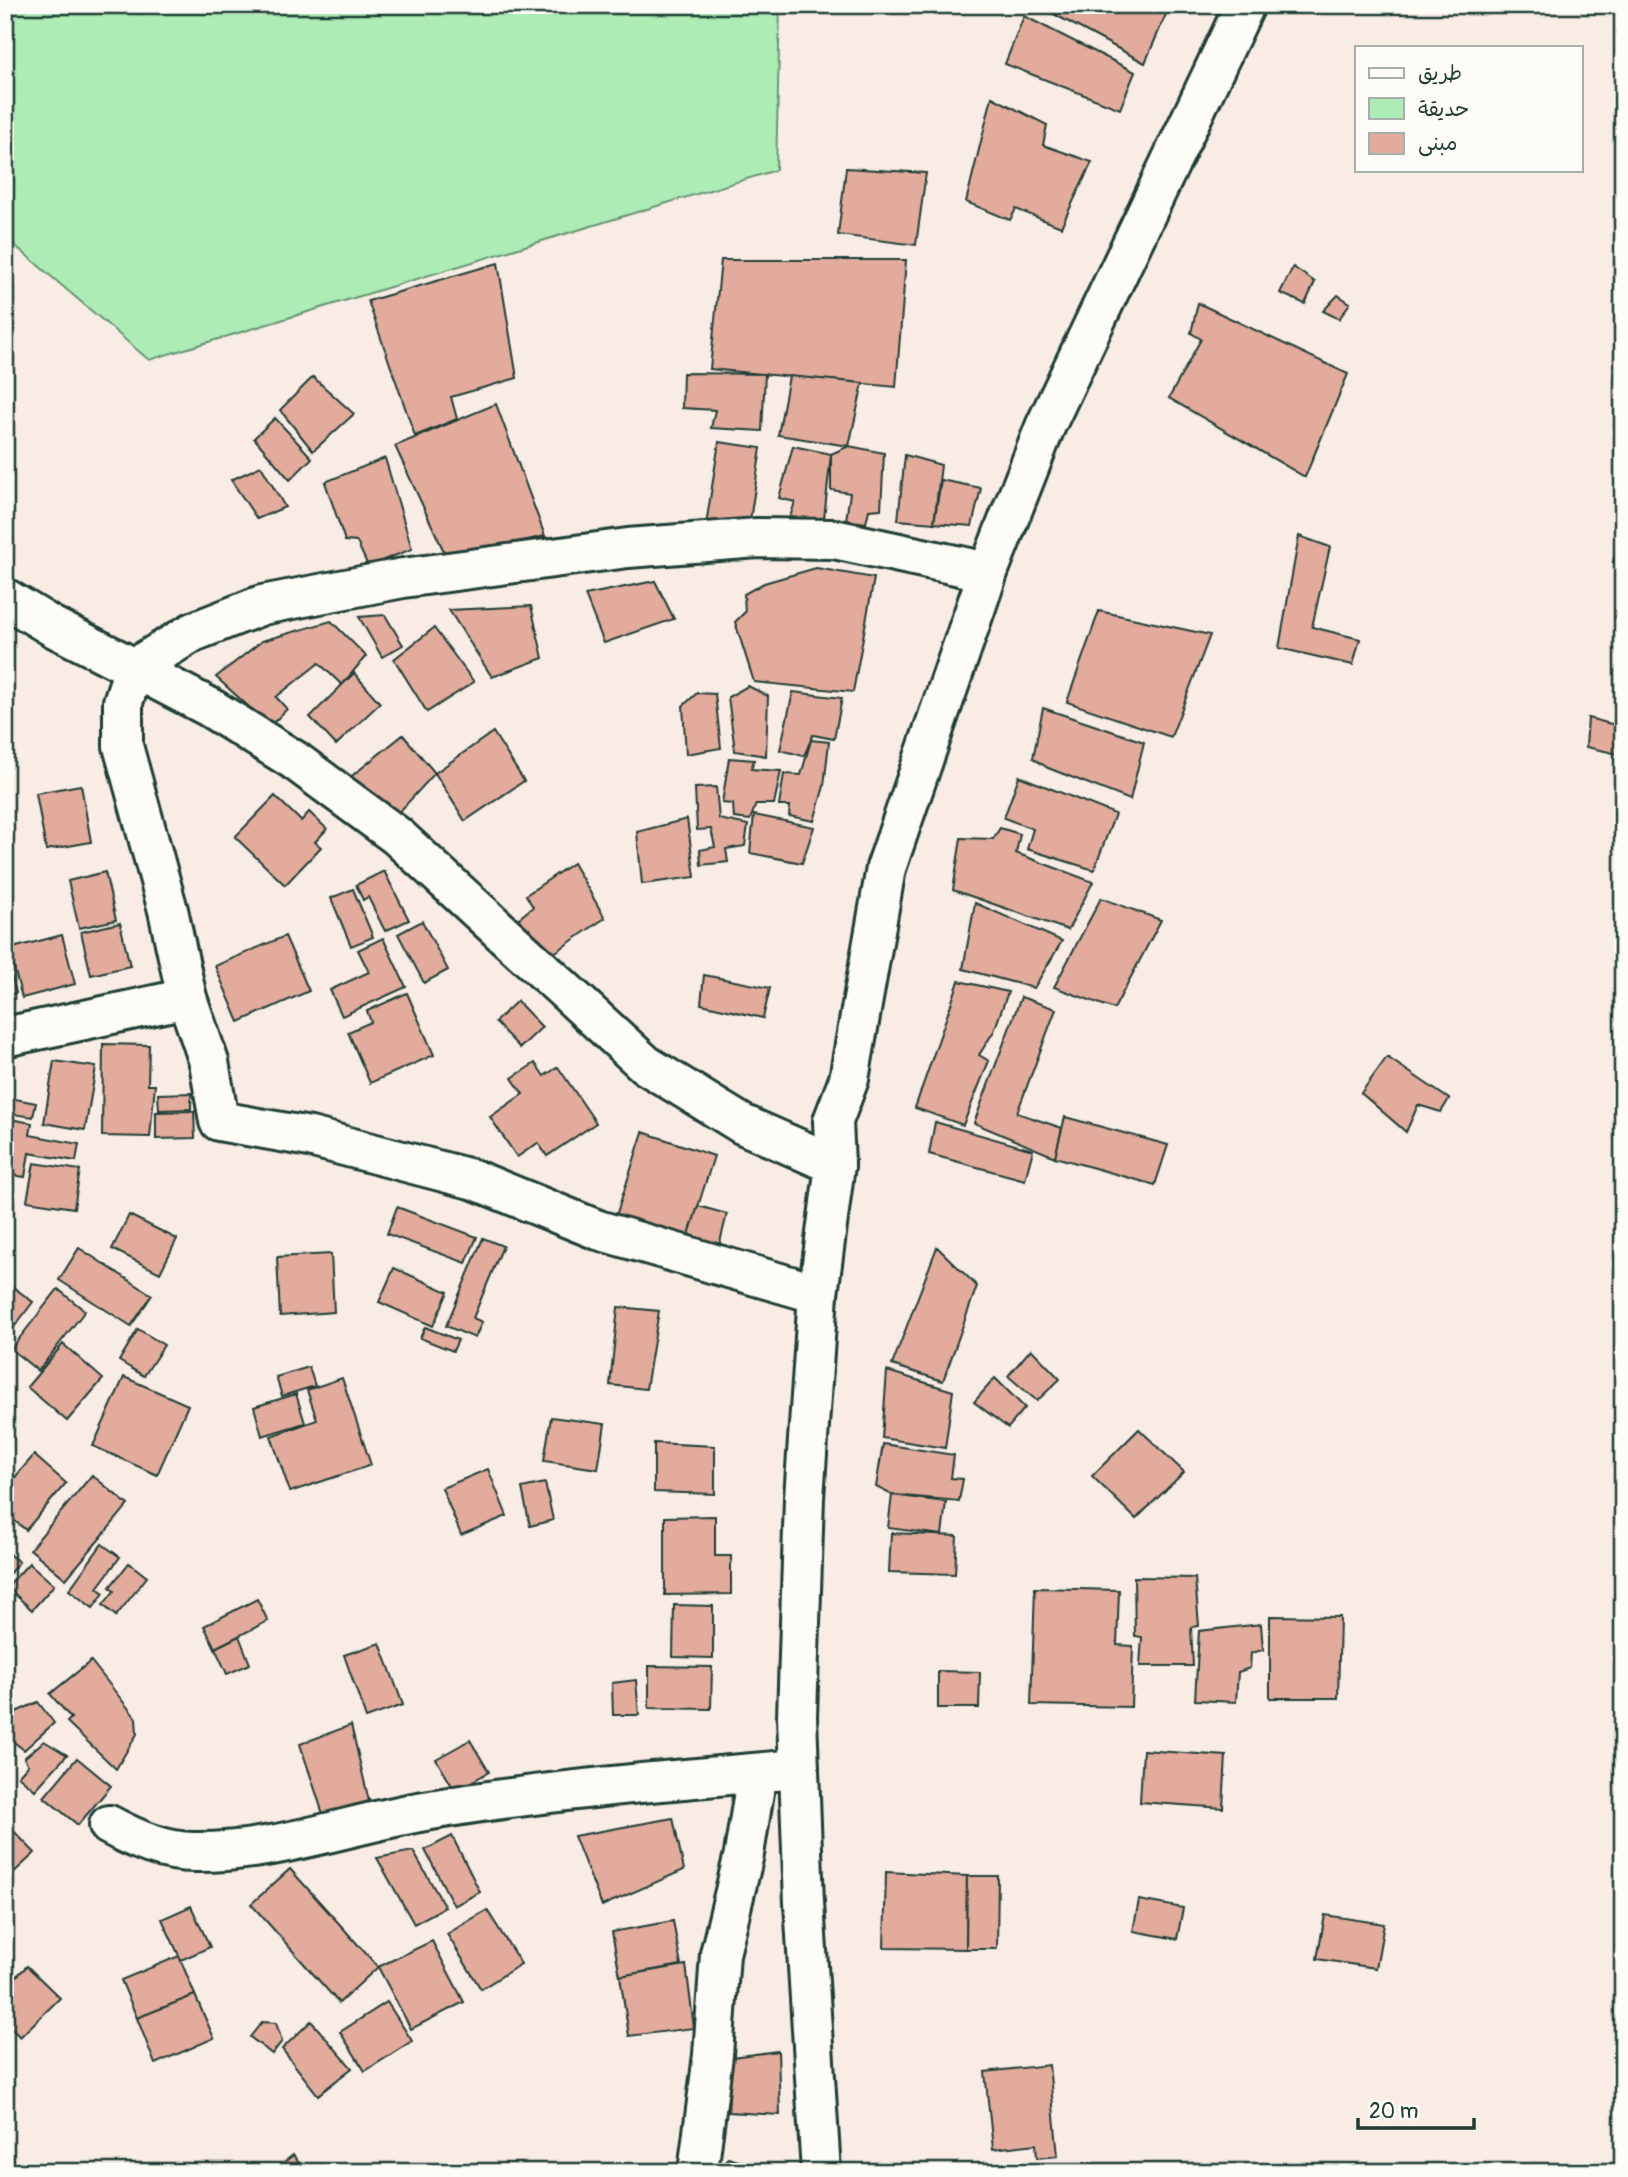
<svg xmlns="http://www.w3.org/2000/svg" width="1628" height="2177" viewBox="0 0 1628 2177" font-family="Pangolin,'Playpen Sans Arabic',sans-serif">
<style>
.green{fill:#adecb4;stroke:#669474;stroke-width:2}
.building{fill:#e3ab9c;stroke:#1f3d34;stroke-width:2}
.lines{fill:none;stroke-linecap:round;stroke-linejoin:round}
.minor-casing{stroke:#1f3d34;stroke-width:44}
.minor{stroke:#fdfcf7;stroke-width:38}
</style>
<rect width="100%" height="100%" fill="#f8ece5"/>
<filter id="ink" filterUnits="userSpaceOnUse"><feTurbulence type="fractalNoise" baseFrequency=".0143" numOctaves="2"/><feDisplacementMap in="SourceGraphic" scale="14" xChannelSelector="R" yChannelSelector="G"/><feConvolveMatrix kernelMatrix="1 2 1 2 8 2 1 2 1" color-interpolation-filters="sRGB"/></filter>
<g filter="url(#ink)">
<path class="green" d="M5,5H780L776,170L149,360L5,237Z"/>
<g class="building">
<path d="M1037,5H1170L1145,63Z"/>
<path d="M1024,16L1135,72L1120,109L1005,64Z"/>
<path d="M992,97L1047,125L1043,145L1092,162L1061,227L1016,209L1010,220L966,202Z"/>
<path d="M846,168L926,173L916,245L838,235Z"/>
<path d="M721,260H906L896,387L710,369Z"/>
<path d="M498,263L517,378L451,397L457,419L415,436L368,301Z"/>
<path d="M1293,267L1315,282L1305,304L1280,293Z"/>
<path d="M1338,295L1350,303L1339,319L1323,311Z"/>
<path d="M1198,303L1348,374L1305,477L1169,398L1201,339L1191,333Z"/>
<path d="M683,373L765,374L762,431L711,428L715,410L682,408Z"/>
<path d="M789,376L863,383L849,446L778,435Z"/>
<path d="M313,377L354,414L313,451L280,410Z"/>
<path d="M496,404L545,536L447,558L395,446Z"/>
<path d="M275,418L312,458L290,480L254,438Z"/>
<path d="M719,442L761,448L749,527L706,525Z"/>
<path d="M793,446L831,454L824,519L790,517L795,502L779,498Z"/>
<path d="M849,446L884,453L881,509L869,510L866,523L846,520L850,493L831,490V454Z"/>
<path d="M905,455L941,465L934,523L898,520Z"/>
<path d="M385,458L412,549L368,566L357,542L345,541L325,482Z"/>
<path d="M261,466L285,507L257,519L231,480Z"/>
<path d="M941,480L981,488L972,526L934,523Z"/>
<path d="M1623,523V565L1613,562Z"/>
<path d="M1299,536L1330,547L1312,627L1360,639L1353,665L1279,648Z"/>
<path d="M816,568L874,578L853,692L754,682L735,622L745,612L744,594L764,583Z"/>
<path d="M655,581L674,619L604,643L585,595Z"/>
<path d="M531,606L543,658L492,677L449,610Z"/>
<path d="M1099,611L1210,635L1171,737L1067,702Z"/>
<path d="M385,615L403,645L382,657L359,617Z"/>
<path d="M331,621L366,656L342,685L319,663L276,697L287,709L270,726L216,677L262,641Z"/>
<path d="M434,628L474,682L427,712L394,659Z"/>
<path d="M354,673L380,703L336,745L310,717Z"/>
<path d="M748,686L768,696L766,756L735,751L728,697Z"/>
<path d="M793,692L842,698L834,739L813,735L804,756L780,750Z"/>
<path d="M697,693L715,694L721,748L686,754L683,706Z"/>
<path d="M1043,708L1144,742L1130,800L1048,768L1033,758Z"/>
<path d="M1588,718L1623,727V755L1586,747Z"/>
<path d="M493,732L524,781L465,821L435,773Z"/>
<path d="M403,735L435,773L392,820L343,783Z"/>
<path d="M811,740L829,742L824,786L814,821L789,816L790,806H779L784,774L801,775Z"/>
<path d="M729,758L754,760L751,769L781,771L774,804H756L750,820L734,818L733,804L722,803Z"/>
<path d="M1019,776L1115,814L1094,870L1027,849L1033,829L1004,818Z"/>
<path d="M81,785L91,842L46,850L36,793Z"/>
<path d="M716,787L719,819L748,825L745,846L726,849L728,862L701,865L700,850L715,847L711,829L697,830L695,788Z"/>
<path d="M275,796L301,821L309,812L327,829L315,842L321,847L285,885L235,837Z"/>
<path d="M754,815L814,827L802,863L750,853Z"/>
<path d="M687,819L695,877L642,884L637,832Z"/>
<path d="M1000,828L1020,834L1016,853L1093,882L1068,930L953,890L961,838L993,839Z"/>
<path d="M573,863L605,918L544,960L514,922L533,907L526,895Z"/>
<path d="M384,871L409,920L385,931L368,897L363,900L356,885Z"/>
<path d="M105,872L116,920L79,928L68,881Z"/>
<path d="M353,889L373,937L351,946L331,898Z"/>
<path d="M1101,898L1161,920L1114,1009L1054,987Z"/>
<path d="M975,903L1062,941L1034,988L963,969Z"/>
<path d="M422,921L448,970L424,983L398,934Z"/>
<path d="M120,923L130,966L91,975L81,932Z"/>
<path d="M62,935L75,984L22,998L9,949Z"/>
<path d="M285,936L309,991L239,1022L215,966Z"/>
<path d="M383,938L406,987L342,1016L330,990L369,972L358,950Z"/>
<path d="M5,949L16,993L5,996Z"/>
<path d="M704,975L770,988L763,1018L701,1004Z"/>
<path d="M959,981L1008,992L994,1031L979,1055L989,1061L963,1125L915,1108Z"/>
<path d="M407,993L434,1055L370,1083L348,1032L371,1022L367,1011Z"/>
<path d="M1021,997L1056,1009L1017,1113L1062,1128L1055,1157L974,1123Z"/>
<path d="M517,1001L542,1027L520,1048L495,1022Z"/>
<path d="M103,1044L149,1045L148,1085H155L150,1137L102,1136Z"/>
<path d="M1387,1057L1449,1099L1441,1112L1418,1105L1406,1132L1361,1093Z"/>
<path d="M54,1061L96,1067L85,1130L44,1123Z"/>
<path d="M535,1063L544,1076L558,1067L596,1123L547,1156L538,1143L517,1157L490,1117L523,1094L512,1078Z"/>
<path d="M191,1093V1109L159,1110L158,1094Z"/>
<path d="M5,1097L36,1103L33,1117L5,1113Z"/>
<path d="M194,1111L195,1138L156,1139V1112Z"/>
<path d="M1065,1117L1168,1145L1155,1185L1055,1157Z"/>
<path d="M5,1118L32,1123L30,1135L79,1144L76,1161L29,1153L25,1177L5,1174Z"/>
<path d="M935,1122L1033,1150L1025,1180L929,1154Z"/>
<path d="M643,1132L714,1156L687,1241L615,1219Z"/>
<path d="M34,1163L80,1170L74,1208L27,1201Z"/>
<path d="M698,1206L727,1214L718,1250L687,1241Z"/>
<path d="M397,1207L477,1237L466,1263L387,1234Z"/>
<path d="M129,1215L177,1239L160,1273L112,1249Z"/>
<path d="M483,1238L503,1246L473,1318L482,1322L475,1338L446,1326Z"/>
<path d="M937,1247L977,1286L943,1381L892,1365Z"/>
<path d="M79,1248L152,1295L131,1326L59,1280Z"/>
<path d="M331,1254L334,1312L280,1316L277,1257Z"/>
<path d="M394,1268L448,1292L433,1326L379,1302Z"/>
<path d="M5,1281L33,1302L15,1326L5,1319Z"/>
<path d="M58,1289L85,1311L38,1371L11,1349Z"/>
<path d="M618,1307L659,1311L646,1389L610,1385Z"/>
<path d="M425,1327L458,1340L453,1351L420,1338Z"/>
<path d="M138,1329L164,1345L144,1376L119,1361Z"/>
<path d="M63,1344L103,1379L67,1421L27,1387Z"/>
<path d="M1031,1349L1060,1379L1037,1401L1008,1376Z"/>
<path d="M309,1367L315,1386L282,1396L276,1377Z"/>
<path d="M887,1371L953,1391L945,1448L882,1438Z"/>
<path d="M124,1377L188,1405L157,1475L93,1446Z"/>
<path d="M342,1378L371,1465L290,1492L271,1436L317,1420L307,1390Z"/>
<path d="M995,1378L1025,1408L1008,1428L974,1402Z"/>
<path d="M296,1394L305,1423L262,1436L254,1407Z"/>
<path d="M551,1417L605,1424L598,1469L544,1461Z"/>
<path d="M1139,1429L1184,1472L1136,1519L1092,1476Z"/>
<path d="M654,1443L715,1446V1494L654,1492Z"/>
<path d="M883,1444L954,1455L951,1478L963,1479L959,1501L892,1495L876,1487Z"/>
<path d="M34,1455L66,1483L26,1530L5,1513V1489Z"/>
<path d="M488,1469L507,1516L461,1535L442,1488Z"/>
<path d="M92,1475L128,1505L66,1579L30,1549Z"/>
<path d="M545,1483L553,1520L530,1526L522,1488Z"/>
<path d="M892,1495L946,1502L942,1535L888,1528Z"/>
<path d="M715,1516V1556H731V1594L665,1595V1517Z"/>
<path d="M891,1533L957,1536L955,1574L889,1572Z"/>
<path d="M102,1544L120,1557L97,1588L104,1593L93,1608L69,1590Z"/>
<path d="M5,1551L19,1562L5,1579Z"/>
<path d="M29,1563L54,1585L32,1610L7,1587Z"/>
<path d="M129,1563L147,1577L116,1616L103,1605L114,1591L110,1587Z"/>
<path d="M1134,1577L1195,1578L1199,1626L1191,1627L1193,1666H1140L1142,1637L1135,1636Z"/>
<path d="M1035,1588L1119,1590L1117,1645L1133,1646L1131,1707L1031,1705Z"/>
<path d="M257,1599L268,1621L215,1648L204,1626Z"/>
<path d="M674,1605L713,1606V1658L673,1657Z"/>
<path d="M1270,1616L1340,1617L1338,1698H1270Z"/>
<path d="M1261,1624L1263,1650L1251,1653L1250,1668L1238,1672L1236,1702L1195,1700L1199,1631Z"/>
<path d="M239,1636L250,1664L227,1674L215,1648Z"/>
<path d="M380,1643L403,1705L366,1718L344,1655Z"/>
<path d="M91,1661L136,1718L137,1734L116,1769L67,1722L71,1718L50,1694Z"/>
<path d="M649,1666L712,1667L711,1709L649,1708Z"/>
<path d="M938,1671L980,1672L979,1708H938Z"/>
<path d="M636,1680L639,1715H613L612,1683Z"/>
<path d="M38,1702L54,1723L24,1750L5,1735V1717Z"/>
<path d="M351,1725L369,1801L324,1817L300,1744Z"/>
<path d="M470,1740L489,1772L455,1791L436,1759Z"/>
<path d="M44,1741L67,1755L35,1790L18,1776L28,1765L24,1758Z"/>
<path d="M1143,1750L1226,1756L1223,1808L1140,1802Z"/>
<path d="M77,1758L111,1786L78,1825L44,1797Z"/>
<path d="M673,1818L684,1870L602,1906L574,1836Z"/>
<path d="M5,1822L35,1853L12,1874L5,1867Z"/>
<path d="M452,1836L480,1892L454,1906L425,1850Z"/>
<path d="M413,1851L445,1907L414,1924L377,1858Z"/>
<path d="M290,1869L378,1967L339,2003L251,1904Z"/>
<path d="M886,1872L967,1876L966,1949L884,1948Z"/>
<path d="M967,1876H998L997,1949H966Z"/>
<path d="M1139,1900L1183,1908L1177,1939L1133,1931Z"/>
<path d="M191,1906L210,1947L181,1960L162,1919Z"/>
<path d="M487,1910L521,1964L481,1989L447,1934Z"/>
<path d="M1325,1915L1384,1924L1376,1968L1317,1959Z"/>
<path d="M673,1921L681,1965L620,1976L612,1932Z"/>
<path d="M432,1941L464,2002L411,2029L378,1967Z"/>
<path d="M179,1956L195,1995L137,2018L121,1980Z"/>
<path d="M686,1965L694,2028L629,2036L620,1976Z"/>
<path d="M27,1966L60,1998L20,2037L5,2022V1988Z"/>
<path d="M195,1995L214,2038L155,2064L137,2018Z"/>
<path d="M387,2002L412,2041L365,2071L340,2032Z"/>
<path d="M311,2021L352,2068L318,2095L282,2049Z"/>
<path d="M262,2022L276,2023L282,2041L272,2054L250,2037Z"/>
<path d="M778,2051L780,2115L728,2112L732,2057Z"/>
<path d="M1049,2065L1058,2156L1037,2158L1036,2144L993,2149L985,2072Z"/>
<path d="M7,2144L16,2168L5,2172V2145Z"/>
<path d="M293,2155L306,2172H272Z"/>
<path d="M728,2158L759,2167L758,2172H722Z"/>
</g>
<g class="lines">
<defs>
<g id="minor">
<path d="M5,598L53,627L134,668L193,632L262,605L403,578L628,548L758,538L834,539L988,572"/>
<path d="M5,1037L187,998"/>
<path d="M818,1294L598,1230L475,1180L310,1137L219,1121L209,1062L187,998L168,910L123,746V702L134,668L209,707L294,760L397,836L646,1065L742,1124L835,1165"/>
<path d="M109,1825C135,1839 164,1852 194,1852C272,1853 343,1826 419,1812C544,1790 672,1780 799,1769"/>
<path d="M698,2172L713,2055L720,1954L744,1854L757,1773"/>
<path d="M821,2172L804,1903L797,1717L804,1498L818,1294L835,1165L833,1121L849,1079L886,868L988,572L1045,427L1245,5"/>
</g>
</defs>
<use href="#minor" class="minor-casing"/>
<use href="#minor" class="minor"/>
</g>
</g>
<rect width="1628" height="2177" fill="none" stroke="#fdfcf7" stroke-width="28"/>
<rect x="14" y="14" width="1600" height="2149" fill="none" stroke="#1f3d34" stroke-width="2.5" filter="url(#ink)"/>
<rect x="1355" y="46" width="228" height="126" fill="#fdfcf7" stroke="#a4b0a9" stroke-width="2"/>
<rect x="1369" y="68" width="35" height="10" fill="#fdfcf7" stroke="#a4b0a9" stroke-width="2"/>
<text x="1418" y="80" font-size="21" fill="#1f3d34">طريق</text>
<rect x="1369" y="98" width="35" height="21" fill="#adecb4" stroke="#a4b0a9" stroke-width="2"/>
<text x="1418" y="116" font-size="21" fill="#1f3d34">حديقة</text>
<rect x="1369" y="133" width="35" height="21" fill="#e3ab9c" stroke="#a4b0a9" stroke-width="2"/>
<text x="1418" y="150" font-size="21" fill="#1f3d34">مبنى</text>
<path d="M1358 2118v10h116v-10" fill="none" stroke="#1f3d34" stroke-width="3.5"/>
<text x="1369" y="2118" font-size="21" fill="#1f3d34" stroke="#fdfcf7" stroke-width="5" paint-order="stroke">20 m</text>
</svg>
